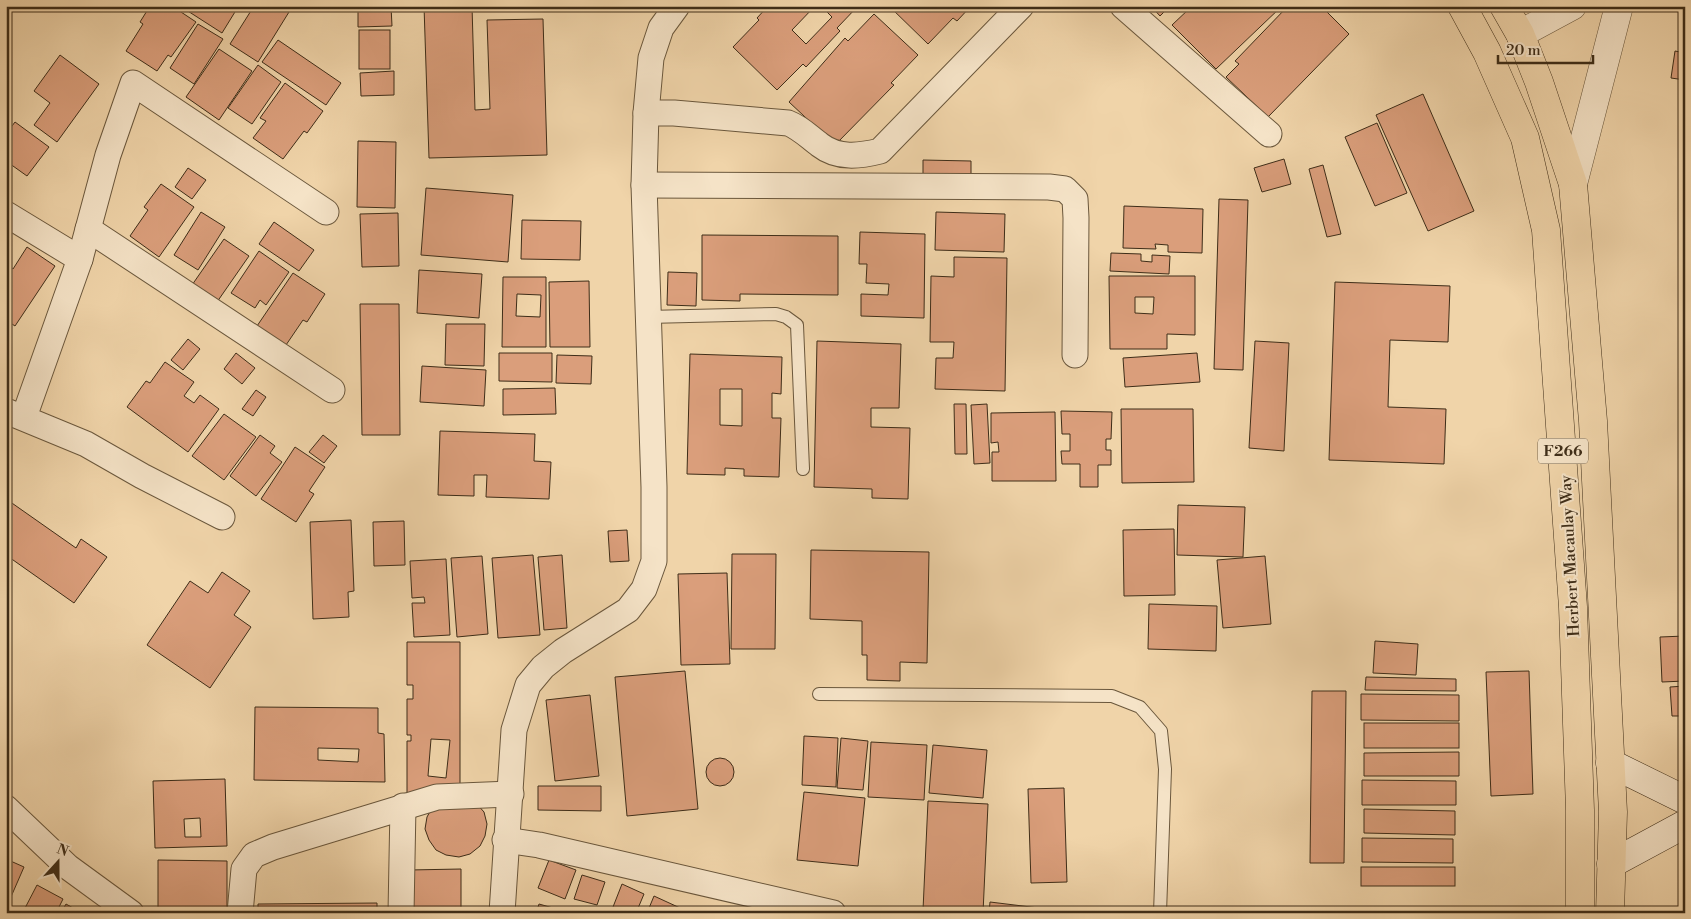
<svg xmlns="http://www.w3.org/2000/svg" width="1691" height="919" viewBox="0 0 1691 919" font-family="'Libre Bodoni',serif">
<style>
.building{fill:#da9e7b;stroke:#3e2d18;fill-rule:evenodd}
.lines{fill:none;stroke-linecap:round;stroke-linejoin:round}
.service-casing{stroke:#6a573c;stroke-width:14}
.minor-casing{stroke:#6a573c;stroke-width:27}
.tertiary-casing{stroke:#6a573c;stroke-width:29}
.secondary-casing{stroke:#3e2d18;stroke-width:29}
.trunk-casing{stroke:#3e2d18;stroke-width:29}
.service{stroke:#f5e3c7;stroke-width:12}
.minor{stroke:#f5e3c7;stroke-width:25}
.tertiary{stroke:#f5e3c7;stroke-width:28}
.secondary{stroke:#f5e3c7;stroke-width:28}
.trunk{stroke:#f0d4a9;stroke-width:28}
.labels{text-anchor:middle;stroke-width:4;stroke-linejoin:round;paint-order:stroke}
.shield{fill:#f5e3c7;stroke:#75644c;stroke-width:1}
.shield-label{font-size:15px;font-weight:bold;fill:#3e2d18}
.street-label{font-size:16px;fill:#3e2d18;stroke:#f5e3c7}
</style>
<rect width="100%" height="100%" fill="#f0d4a9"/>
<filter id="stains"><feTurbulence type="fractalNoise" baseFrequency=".004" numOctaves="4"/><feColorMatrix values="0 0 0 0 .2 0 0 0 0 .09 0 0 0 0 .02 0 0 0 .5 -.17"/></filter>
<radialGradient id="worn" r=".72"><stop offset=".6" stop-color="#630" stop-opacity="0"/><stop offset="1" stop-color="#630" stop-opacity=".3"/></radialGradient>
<g class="building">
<path d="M150,6H172L196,22L171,57L168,55L157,71L126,51L143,24L140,22Z"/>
<path d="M180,6H237L238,7L222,33Z"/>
<path d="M254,6H280L289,12L258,62L230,44Z"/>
<path d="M358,6H391L392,26L358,27Z"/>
<path d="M424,6H472L475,110L490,109L487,20L543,19L547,155L429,158Z"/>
<path d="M590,6H601L597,11Z"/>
<path d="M768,6H815L792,30L806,44L832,17L821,6H858L837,28L840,31L806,67L803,64L777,90L733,47L759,20L757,18Z"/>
<path d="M889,6H971L957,21L953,18L928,44Z"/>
<path d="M1151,6H1170L1160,16Z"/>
<path d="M1188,6H1282L1216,69L1172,25L1190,8Z"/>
<path d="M1288,6H1321L1349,34L1268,117L1226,77L1239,64L1235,61Z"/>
<path d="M874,14L918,55L891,83L894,85L835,145L789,102L845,38L848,41Z"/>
<path d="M198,24L223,39L194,84L170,68Z"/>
<rect x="359" y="30" width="31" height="39"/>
<path d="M278,40L341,83L326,105L262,62Z"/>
<path d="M219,49L252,71L219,120L186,97Z"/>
<path d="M1675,51L1685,53V80L1671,78Z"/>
<path d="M60,55L99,84L57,142L34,125L50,103L34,91Z"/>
<path d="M258,65L281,82L252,124L228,108Z"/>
<path d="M394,71V95L361,96L360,73Z"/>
<path d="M285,83L323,111L307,133L304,131L283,159L253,138L266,121L260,118Z"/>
<path d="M1423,94L1474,211L1428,231L1376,115Z"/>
<path d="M15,122L49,147L27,176L6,161V134Z"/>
<path d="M1377,123L1407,193L1375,206L1345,137Z"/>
<path d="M358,141L396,142L395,208L357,207Z"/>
<path d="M1284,159L1291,184L1262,192L1254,168Z"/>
<path d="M923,160L971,161V178H923Z"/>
<path d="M1323,165L1341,234L1327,237L1309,169Z"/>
<path d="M188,168L206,180L192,199L175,187Z"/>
<path d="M161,184L194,207L159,257L130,236L148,210L144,207Z"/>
<path d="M426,188L513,195L508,262L421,255Z"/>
<path d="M1219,199L1248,200L1243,370L1214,369Z"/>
<path d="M1124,206L1203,209L1202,253L1168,252V245L1155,244L1156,249L1123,248Z"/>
<path d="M201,212L225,227L198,270L174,255Z"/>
<path d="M936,212L1005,214L1004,252L935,250Z"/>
<path d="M398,213L399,266L362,267L360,214Z"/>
<path d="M522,220L581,221L580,260L521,259Z"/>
<path d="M274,222L314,250L299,271L259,244Z"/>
<path d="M860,232L925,234L924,318L861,316V294L888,295L889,284L866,283L867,264H859Z"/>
<path d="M702,235L838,236V295L740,294V301L702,300Z"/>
<path d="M224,239L249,256L217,302L192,285Z"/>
<path d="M27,247L55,266L15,326L6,320V265L13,269Z"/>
<path d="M259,251L289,272L266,305L260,300L255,308L231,293Z"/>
<path d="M1111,253L1141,254V261L1152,262V255L1170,256L1169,274L1110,271Z"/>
<path d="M954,257L1007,258L1005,391L935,389L936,358H953L954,342H930L931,276L954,277Z"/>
<path d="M419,270L482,274L479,318L417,313Z"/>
<path d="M668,272L697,273L696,306L667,305Z"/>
<path d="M293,273L325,294L307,322L303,320L286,345L257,326Z"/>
<path d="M1109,276H1195V335L1167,334V349H1110ZM1135,297H1154L1153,314L1135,313Z"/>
<path d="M503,277H546V347H502ZM517,294L541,295L540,317L516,316Z"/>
<path d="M589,281L590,347H550L549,282Z"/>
<path d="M1335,282L1450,286L1448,342L1390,340L1388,407L1446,409L1444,464L1329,460Z"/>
<path d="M360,304H399L400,435H362Z"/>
<path d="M446,324H485L484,366L445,365Z"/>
<path d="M188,339L200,349L183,370L171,360Z"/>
<path d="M817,341L901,344L899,408H871V427L910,428L908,499L872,498V489L814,487Z"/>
<path d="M1255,341L1289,343L1284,451L1249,448Z"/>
<path d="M236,353L255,368L242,384L224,369Z"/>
<path d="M499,353H552V382L499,381Z"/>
<path d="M1197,353L1200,382L1125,387L1123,358Z"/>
<path d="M690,354L782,357L781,394L772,393V418H781L779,477L744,476V469L725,468V475L687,474ZM720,389H742V426L720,425Z"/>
<path d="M557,355L592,356L591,384L556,383Z"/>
<path d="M165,362L194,382L184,396L194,403L200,395L219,409L188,452L127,407L146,381L150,383Z"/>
<path d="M422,366L486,370L484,406L420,402Z"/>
<path d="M555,388L556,414L503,415V389Z"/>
<path d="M256,390L266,397L253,416L242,409Z"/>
<path d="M954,404H966L967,454H955Z"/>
<path d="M987,404L990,463L974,464L971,405Z"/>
<path d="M1121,409H1193L1194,482L1122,483Z"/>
<path d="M1061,411L1112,412L1111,439H1106V450H1111V465H1098V487H1080V464H1062L1061,451H1070V434H1062Z"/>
<path d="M1055,412L1056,481H992V452H999L998,442L991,443V413Z"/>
<path d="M224,414L256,437L224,480L192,456Z"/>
<path d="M440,431L535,434L534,461L551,462L549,499L486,497L487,475H474V496L438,495Z"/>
<path d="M260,435L275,446L270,453L282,462L256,496L230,476Z"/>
<path d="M323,435L337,446L324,463L309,452Z"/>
<path d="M295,447L325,467L309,491L314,494L296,522L261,499Z"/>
<path d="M9,501L76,548L81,539L107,557L74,603L6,555V505Z"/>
<path d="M1178,505L1245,507L1243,557L1177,555Z"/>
<path d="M351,520L354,591L348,592L349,617L313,619L310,522Z"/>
<path d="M404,521L405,565L374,566L373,522Z"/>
<path d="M1174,529L1175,595L1124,596L1123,530Z"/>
<path d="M627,530L629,561L610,562L608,531Z"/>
<path d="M811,550L929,552L927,663L900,662V681L867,680V655H862V621L810,619Z"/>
<path d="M732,554H776L775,649H731Z"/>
<path d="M533,555L540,635L498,638L492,558Z"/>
<path d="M562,555L567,628L544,630L538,557Z"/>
<path d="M482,556L488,634L457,637L451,558Z"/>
<path d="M1265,556L1271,624L1223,628L1217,560Z"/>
<path d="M446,559L450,635L414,637L412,603H425L424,597L412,598L410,561Z"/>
<path d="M222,572L250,591L234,615L251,627L210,688L147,645L190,581L208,593Z"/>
<path d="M727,573L730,664L681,665L678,574Z"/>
<path d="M1149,604L1217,606L1216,651L1148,649Z"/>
<path d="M1685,636V681L1662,682L1660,637Z"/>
<path d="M1375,641L1418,644L1416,675L1373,673Z"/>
<path d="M407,642H460V793H407V741H411V735H407V699H413V685H407ZM431,739L450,740L446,778L428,776Z"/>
<path d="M685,671L698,809L627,816L615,677Z"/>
<path d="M1529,671L1533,794L1491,796L1486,672Z"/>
<path d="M1366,677L1456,679V691L1365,690Z"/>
<path d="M1685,686V716H1672L1670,687Z"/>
<path d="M1312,691H1346L1344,863H1310Z"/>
<path d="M1361,694L1459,695V721L1361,720Z"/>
<path d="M590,695L599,776L555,781L546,700Z"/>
<path d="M255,707L378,708V733L384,734L385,782L254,780ZM318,748L359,749L358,762L318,760Z"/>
<rect x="1364" y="723" width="95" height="25"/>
<path d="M804,736L838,738L836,787L802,785Z"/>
<path d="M841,738L868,741L863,790L837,788Z"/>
<path d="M871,742L927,745L924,800L868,797Z"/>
<path d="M933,745L987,750L983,798L929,793Z"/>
<path d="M1459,752V776H1364V753Z"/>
<circle cx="720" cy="772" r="14"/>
<path d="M225,779L227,846L155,848L153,781ZM200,818L201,837H185L184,819Z"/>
<path d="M1362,780L1456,781V805H1362Z"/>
<path d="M538,786H601V811L538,810Z"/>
<path d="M1064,788L1067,882L1031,883L1028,789Z"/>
<path d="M804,792L865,798L858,866L797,860Z"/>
<path d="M928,801L988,804L983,913L923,910Z"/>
<path d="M476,803L484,812L487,824L485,836L480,846L470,854L459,857L446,855L436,850L429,840L425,829L427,817L433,806Z"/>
<path d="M1364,809L1455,811V835L1364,833Z"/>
<path d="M1362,838L1453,839V863L1362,862Z"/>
<path d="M6,859L24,867L7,906H6Z"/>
<path d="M158,860L227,861V913H158Z"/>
<path d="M549,860L576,870L565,899L538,888Z"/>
<rect x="1361" y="867" width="94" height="19"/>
<path d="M461,869V913H416V910H409V870Z"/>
<path d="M582,875L605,882L597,905L574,899Z"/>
<path d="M622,884L644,894L636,913H627L613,907Z"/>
<path d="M37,885L63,899L56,913H29L24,910Z"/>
<path d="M654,896L691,913H647Z"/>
<path d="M990,902L1047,909L1046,913H989Z"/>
<path d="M377,903V913H258V904Z"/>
<path d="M66,904L82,913H61Z"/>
<path d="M539,904L560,910L559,913H536Z"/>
<rect x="1636" y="910" width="49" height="3"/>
</g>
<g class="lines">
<defs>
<g id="service">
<path d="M647,317L776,314L786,317L797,325L803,469"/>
<path d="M819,694L1112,696L1140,707L1161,731L1165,769L1160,913"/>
</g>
<g id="minor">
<path d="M1123,6L1269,134"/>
<path d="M646,113H674L788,123C801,128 809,137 820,145C838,159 860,156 880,151L1021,6"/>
<path d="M644,185L1049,187L1065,189L1075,199L1076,218L1075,355"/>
<path d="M6,214L80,259"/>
<path d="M88,229L332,390"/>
<path d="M6,411L86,444L142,476L222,517"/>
<path d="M24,417L80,259L108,155L133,83L326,212"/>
<path d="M6,808L68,867L131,913"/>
<path d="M505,840L539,845L833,913"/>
<path d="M240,913L244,869L254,855L273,847L437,797L511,794"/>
<path d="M401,913L403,806"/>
<path d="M502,913L514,730L528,685L543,667L563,651L628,610L644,589L654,561V487L644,185L646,113L651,58L661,28L677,6"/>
</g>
<g id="tertiary">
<path d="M1520,34L1572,6"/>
<path d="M1573,184L1619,6"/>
</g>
<g id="secondary">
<path d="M1610,763L1685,800"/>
<path d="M1611,864L1685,824"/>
</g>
<g id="trunk">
<path d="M1462,6L1487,52L1525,138L1546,230L1573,607L1580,810V913"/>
<path d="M1504,6L1520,34L1539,82L1573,184L1593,421L1613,812L1610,913"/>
</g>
</defs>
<use href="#service" class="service-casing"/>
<use href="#minor" class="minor-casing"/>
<use href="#tertiary" class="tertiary-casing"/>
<use href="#secondary" class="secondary-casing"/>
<use href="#trunk" class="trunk-casing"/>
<use href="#service" class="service"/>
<use href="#minor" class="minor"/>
<use href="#tertiary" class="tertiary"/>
<use href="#secondary" class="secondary"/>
<use href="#trunk" class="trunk"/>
</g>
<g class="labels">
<rect class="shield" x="1538" y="438.5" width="50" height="25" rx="4"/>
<g class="shield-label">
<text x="1563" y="456">F266</text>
</g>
<g class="street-label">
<text transform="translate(1569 556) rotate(-93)" y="6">Herbert Macaulay Way</text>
</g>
</g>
<rect width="1691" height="919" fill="none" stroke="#f0d4a9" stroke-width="25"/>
<rect x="8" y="8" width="1676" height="904" fill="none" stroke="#3e2d18" stroke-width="2.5"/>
<rect x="12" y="12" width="1666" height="894" fill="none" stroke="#3e2d18"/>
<g transform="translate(58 862) rotate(21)" stroke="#f5e3c7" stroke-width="4" paint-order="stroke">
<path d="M0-4L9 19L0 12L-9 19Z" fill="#3e2d18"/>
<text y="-8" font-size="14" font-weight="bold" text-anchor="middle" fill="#3e2d18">N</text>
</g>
<path d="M1498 55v8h95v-8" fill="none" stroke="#3e2d18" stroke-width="2.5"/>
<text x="1506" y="55" font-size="15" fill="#3e2d18" stroke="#f5e3c7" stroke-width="4" paint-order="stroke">20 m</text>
<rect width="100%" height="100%" filter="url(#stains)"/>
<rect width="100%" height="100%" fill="url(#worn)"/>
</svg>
